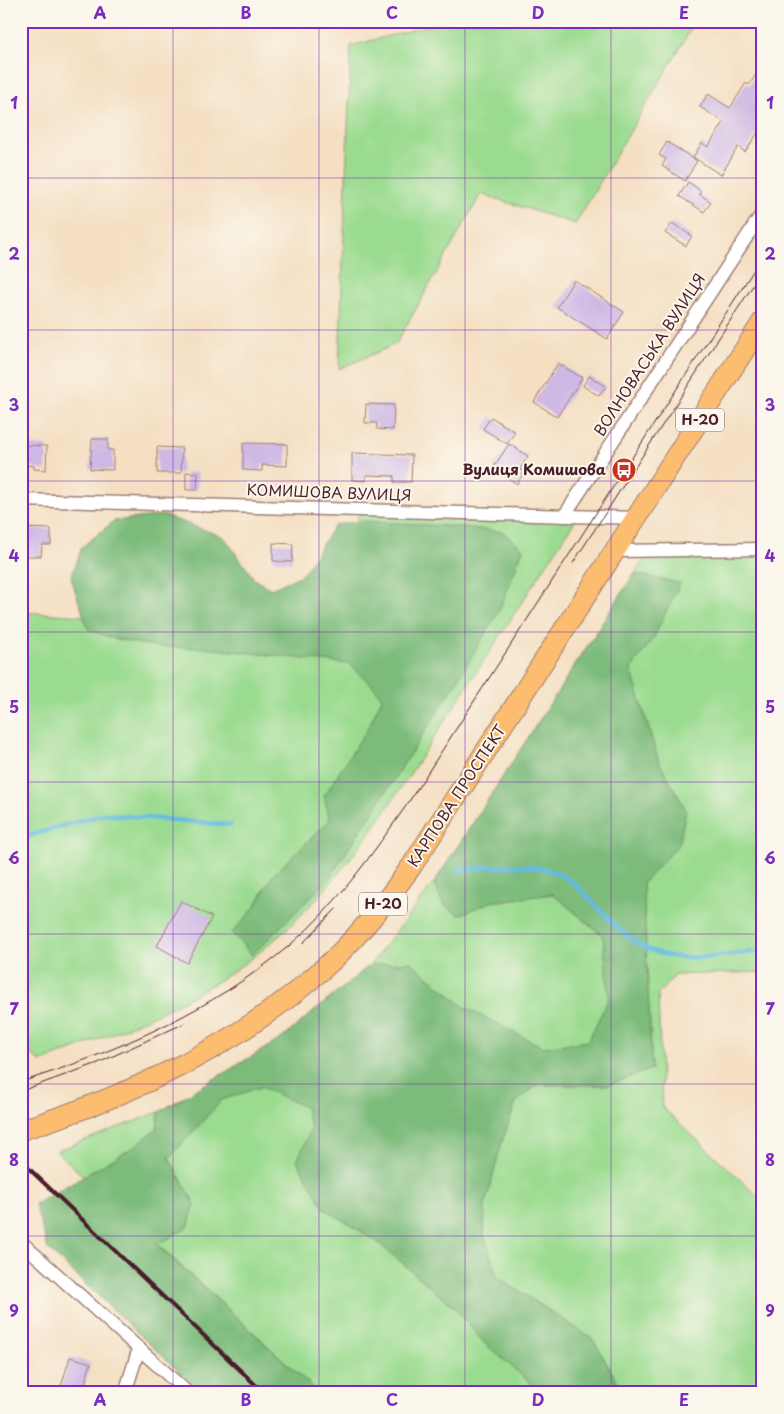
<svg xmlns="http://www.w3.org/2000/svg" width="784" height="1414" viewBox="0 0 784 1414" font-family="'Playpen Sans',sans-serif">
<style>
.green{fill:#9bdb90;stroke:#727d5e}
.forest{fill:#7cbb7a;stroke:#636d52}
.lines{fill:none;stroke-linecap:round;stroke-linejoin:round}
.stream{stroke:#63bae0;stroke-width:4.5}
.building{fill:#ceb8e4}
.street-casing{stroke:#9f7f76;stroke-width:15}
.primary-casing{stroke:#9f7f76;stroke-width:22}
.street{stroke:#fff;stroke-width:12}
.primary{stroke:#fcbd6f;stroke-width:20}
.tram{stroke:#4a1f2b;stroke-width:1}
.rail{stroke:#4a1f2b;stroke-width:4}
.grid{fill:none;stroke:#7b2cbf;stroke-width:1;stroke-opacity:0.55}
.labels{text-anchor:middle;stroke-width:4;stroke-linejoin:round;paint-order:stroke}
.shield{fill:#fbf7ec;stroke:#7f6065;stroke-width:1}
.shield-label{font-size:14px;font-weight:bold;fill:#4a1f2b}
.street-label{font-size:15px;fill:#4a1f2b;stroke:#fbf7ec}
.poi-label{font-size:15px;font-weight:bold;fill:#4a1f2b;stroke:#fbf7ec;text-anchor:end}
.neatline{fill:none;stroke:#7b2cbf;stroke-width:2}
.grid-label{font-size:16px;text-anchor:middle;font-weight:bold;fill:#7b2cbf}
</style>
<rect width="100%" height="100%" fill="#fbf7ec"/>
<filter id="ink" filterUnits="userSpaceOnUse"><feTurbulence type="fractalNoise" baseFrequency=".02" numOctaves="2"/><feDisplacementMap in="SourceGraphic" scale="10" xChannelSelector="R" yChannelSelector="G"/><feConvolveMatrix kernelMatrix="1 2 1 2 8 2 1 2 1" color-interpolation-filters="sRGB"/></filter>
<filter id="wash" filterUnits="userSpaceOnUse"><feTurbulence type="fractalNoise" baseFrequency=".0096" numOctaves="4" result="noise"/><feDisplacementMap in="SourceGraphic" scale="20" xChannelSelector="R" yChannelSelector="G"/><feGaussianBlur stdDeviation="1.12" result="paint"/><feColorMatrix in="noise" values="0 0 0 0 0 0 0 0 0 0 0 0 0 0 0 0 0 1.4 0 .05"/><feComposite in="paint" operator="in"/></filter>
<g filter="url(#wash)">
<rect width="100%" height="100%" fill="#f4dfc2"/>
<g class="green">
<path d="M445,21H694V24L575,224L481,194L396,344L339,369L351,46Z"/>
<path d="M359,510L578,516C533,585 488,654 444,722C389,806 336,893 256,955C192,1004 114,1034 40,1062L21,1045V612L342,632Z"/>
<path d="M763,549V972L675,975L658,994L662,1107L763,1201V1393H319L56,1151L159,1112L281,1039L370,965L434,883L650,550Z"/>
</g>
<g class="forest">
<path d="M163,515L224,537L255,580L271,589L302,575L335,525L362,521L464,527L503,532L523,549L500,609L453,688L329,879L252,955L232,933L254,908L273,875L330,820L324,796L369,726L382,698L373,686L349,664L207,648L159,647L115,639L88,629L71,578L82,547L114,521Z"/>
<path d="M634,574L680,583L654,637L631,669L659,762L686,810L679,844L643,883L652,1069L609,1085H537L516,1102L501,1145L485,1206L484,1235L497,1277L592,1338L621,1388L614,1393L541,1392L483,1342L455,1308L375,1240L325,1209L297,1161L311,1129L305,1107L261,1087L222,1100L169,1158L195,1204L188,1227L157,1245L319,1393H202L48,1249L35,1204L129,1150L157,1129L159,1112L281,1039L370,965L411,962L464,1007L543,1047L588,1041L609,998L603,936L553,894L491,902L459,915L443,904L434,883Z"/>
</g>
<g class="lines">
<g class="stream">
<path d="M21,838L104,814L231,825"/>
<path d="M457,870C493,867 542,858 572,882C583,891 592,902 602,912C618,928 631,943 653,951C683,964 730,954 763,951"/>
</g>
</g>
<g id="blocks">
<g class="building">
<path d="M763,64V125L745,152L738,147L721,175L693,157L702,143L708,147L724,122L700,107L708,94L730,108L746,83L749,85Z"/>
<path d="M667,142L697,161L685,181L662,166L666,159L659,155Z"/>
<path d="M688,182L701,191L699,194L711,202L704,212L679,196Z"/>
<path d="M672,223L692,236L686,246L665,233Z"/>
<path d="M574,280L624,312L607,339L557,307Z"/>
<path d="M558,363L582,378L557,417L534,402Z"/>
<path d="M589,376L606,386L599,396L583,386Z"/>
<path d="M366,404L394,405L393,430L377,429V423H365Z"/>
<path d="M491,417L515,432L507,444L483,429Z"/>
<path d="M92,439H108V450H113V470L90,469Z"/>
<path d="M243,443L287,444V466L262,465V471L243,470Z"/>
<path d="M509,444L528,456L520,469L524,472L517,484L493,468Z"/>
<path d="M21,445L47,446L46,470L34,469V466L21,465Z"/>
<path d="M157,447L182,448L181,473H157Z"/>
<path d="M352,453L412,455L411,482H394V476L366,475V481L352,480Z"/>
<path d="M186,472L198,473L197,490H186Z"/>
<path d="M22,528L51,529V545H42L41,556H21Z"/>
<path d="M273,543L293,544L292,562L273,561Z"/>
<path d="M181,901L212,917L187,963L157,946Z"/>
<path d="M70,1357L91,1363L82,1393H59Z"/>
</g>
</g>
</g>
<g filter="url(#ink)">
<use href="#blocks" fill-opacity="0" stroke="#9f7f76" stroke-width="1"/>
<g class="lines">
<defs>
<g id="street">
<path d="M21,500L637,518"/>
<path d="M564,516L763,212"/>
<path d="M616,551L763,549"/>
<path d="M21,1242L188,1393"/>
<path d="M125,1393L139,1348"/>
</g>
<path id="primary" d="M21,1130C132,1095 237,1046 324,968C357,939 385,903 411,867L763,321"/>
</defs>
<use href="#street" class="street-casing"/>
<use href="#primary" class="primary-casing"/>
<use href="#street" class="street"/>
<use href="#primary" class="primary"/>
<g class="tram">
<path d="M573,563L763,270"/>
<path d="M303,943L336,909"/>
<path d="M21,1082C116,1052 213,1010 290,945C337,905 373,853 408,803L763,256"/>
<path d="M21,1091L98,1063L185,1023"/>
</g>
<path class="rail" d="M21,1161L264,1393"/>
</g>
</g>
<path class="grid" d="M173,21V1393M319,21V1393M465,21V1393M611,21V1393M21,178H763M21,330H763M21,481H763M21,632H763M21,782H763M21,934H763M21,1084H763M21,1236H763"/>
<defs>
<symbol id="bus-disc" viewBox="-11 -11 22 22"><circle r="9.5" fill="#c8321e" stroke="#fbf7ec"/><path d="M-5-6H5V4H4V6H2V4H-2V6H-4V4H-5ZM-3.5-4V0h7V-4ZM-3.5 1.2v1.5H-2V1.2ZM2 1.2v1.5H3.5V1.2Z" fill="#fff"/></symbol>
</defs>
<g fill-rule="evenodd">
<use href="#bus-disc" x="610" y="456" width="28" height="28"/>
</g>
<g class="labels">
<g class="shield">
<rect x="676" y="408.5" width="48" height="23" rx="4"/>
<rect x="359" y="892.5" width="48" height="23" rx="4"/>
</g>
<g class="shield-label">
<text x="700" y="425">Н-20</text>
<text x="383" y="909">Н-20</text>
</g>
<g class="street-label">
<text transform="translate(650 355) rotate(-57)" y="5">ВОЛНОВАСЬКА ВУЛИЦЯ</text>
<text transform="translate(329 493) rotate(2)" y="5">КОМИШОВА ВУЛИЦЯ</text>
<text transform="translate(457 796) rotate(-57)" y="5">КАРПОВА ПРОСПЕКТ</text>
</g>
<g class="poi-label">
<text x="606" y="475">Вулиця Комишова</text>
</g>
</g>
<rect width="784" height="1414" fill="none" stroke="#fbf7ec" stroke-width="55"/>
<rect x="28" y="28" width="728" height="1358" class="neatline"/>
<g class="grid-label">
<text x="100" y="19">A</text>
<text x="246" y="19">B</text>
<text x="392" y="19">C</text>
<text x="538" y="19">D</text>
<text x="684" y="19">E</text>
<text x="14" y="109">1</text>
<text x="770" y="109">1</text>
<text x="14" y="260">2</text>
<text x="770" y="260">2</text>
<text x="14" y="411">3</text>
<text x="770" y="411">3</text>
<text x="14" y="562">4</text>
<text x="770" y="562">4</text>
<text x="14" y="713">5</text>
<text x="770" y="713">5</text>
<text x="14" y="864">6</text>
<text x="770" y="864">6</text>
<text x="14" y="1015">7</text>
<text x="770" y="1015">7</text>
<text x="14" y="1166">8</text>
<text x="770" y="1166">8</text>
<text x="14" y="1317">9</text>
<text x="770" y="1317">9</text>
<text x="100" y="1406">A</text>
<text x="246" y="1406">B</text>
<text x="392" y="1406">C</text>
<text x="538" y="1406">D</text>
<text x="684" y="1406">E</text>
</g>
</svg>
